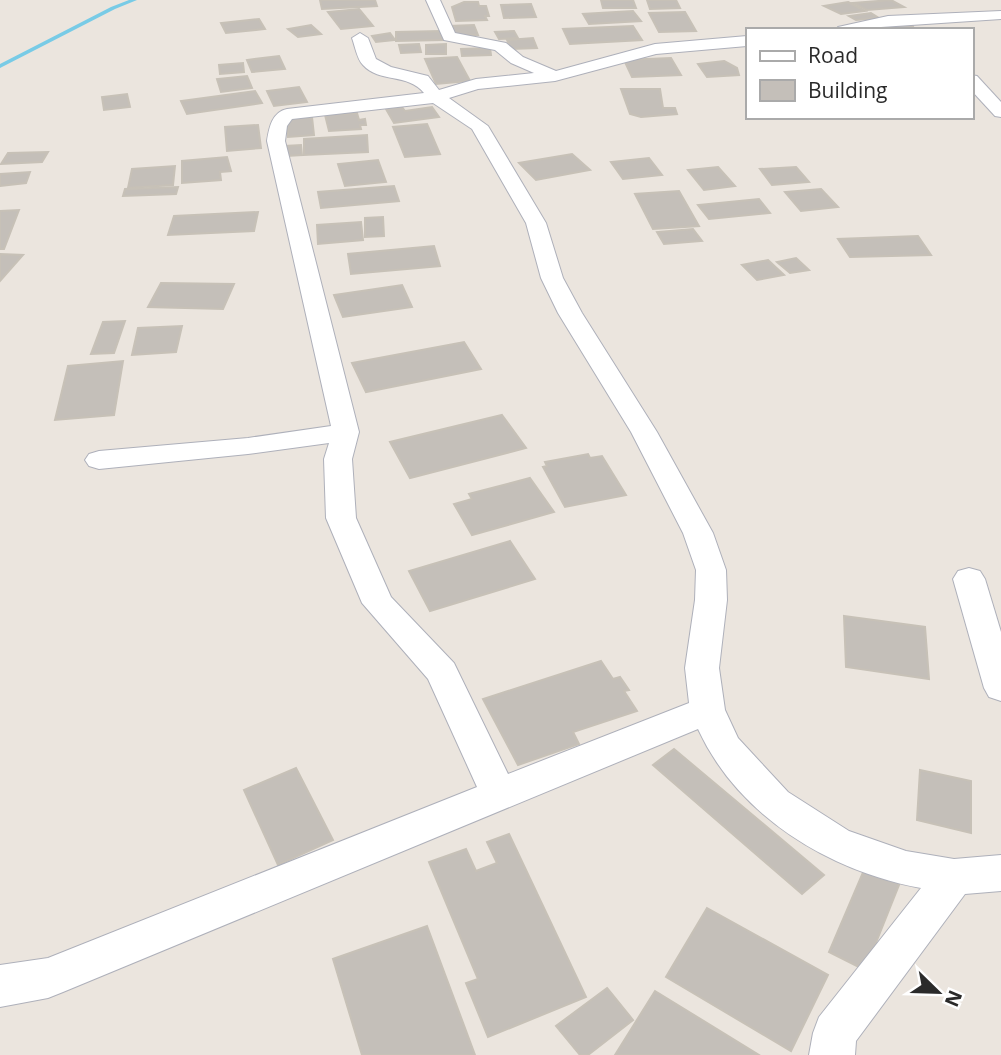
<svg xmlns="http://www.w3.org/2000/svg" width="1001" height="1055" viewBox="0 0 1001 1055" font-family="'Open Sans',sans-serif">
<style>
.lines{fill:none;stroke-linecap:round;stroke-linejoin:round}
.stream{fill:#78cbe6;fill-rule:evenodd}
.building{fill:#c4bfb9;stroke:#c7c1b7;stroke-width:2}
.minor-casing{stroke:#aeb0ba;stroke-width:2}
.minor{fill:#fff;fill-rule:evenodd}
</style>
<rect width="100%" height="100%" fill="#ebe5de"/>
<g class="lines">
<path class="stream" d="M129,0H137L115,9L0,68V64L111,7Z"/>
</g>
<g class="building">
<path d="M320,0H375L377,6L322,9Z"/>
<path d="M601,0H633L636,8H603Z"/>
<path d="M647,0H676L680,8L650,9Z"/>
<path d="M891,0L904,7L867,10L853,3Z"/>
<path d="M464,2H478L479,6H486L489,16H485L487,20L456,21L452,7Z"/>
<path d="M848,2L865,11L841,14L824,6Z"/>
<path d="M531,4L536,17L504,18L501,5Z"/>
<path d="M359,9L373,26L341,29L328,12Z"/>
<path d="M633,11L641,21L589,24L583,14Z"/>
<path d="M685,12L696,31L659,32L649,13Z"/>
<path d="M871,13L879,18L856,20L849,16Z"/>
<path d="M259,19L265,29L226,33L221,23Z"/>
<path d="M884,24L912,25L915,30H887Z"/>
<path d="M311,25L321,34L298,37L288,29Z"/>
<path d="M474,25L478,35L452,36L449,26Z"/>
<path d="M633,26L642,40L570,44L563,29Z"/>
<path d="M441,31L443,40L396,41V32Z"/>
<path d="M514,31L518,38L499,39L495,32Z"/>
<path d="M390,33L395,40L376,42L372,36Z"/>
<path d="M533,38L537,48L511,49L507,40Z"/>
<path d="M419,44L421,52L401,53L399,45Z"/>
<path d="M446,44V54H426V45Z"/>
<path d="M490,48L491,55L462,56L461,49Z"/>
<path d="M279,56L285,69L252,72L247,60Z"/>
<path d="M457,57L470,81L436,84L425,59Z"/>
<path d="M671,58L681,75L632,77L624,60Z"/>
<path d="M724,61L737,68L739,75L707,77L698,64Z"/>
<path d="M243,63L244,72L220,74L219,65Z"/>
<path d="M247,76L252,88L221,92L217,79Z"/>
<path d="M299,87L307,102L274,106L267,91Z"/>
<path d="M621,89H660L663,108H675L677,114L641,117L630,114Z"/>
<path d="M255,91L262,103L187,114L181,101Z"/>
<path d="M127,94L130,107L104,110L102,97Z"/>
<path d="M402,107L405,111L432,107L439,117L394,123L386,109Z"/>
<path d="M357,113L359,120L365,119L366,125H360L361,129L329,131L325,115Z"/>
<path d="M312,117L314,135L288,137L287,119Z"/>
<path d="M427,124L440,154L405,157L393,127Z"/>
<path d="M258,125L261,148L227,151L225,127Z"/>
<path d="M367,135L368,152L304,155V139Z"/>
<path d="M301,145L302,155L287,156L285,146Z"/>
<path d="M48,152L42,162L1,164L8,153Z"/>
<path d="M572,154L590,170L536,180L519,163Z"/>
<path d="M227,157L231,171L220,172L221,180L182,183V161Z"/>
<path d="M649,158L662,175L623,179L611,162Z"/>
<path d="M378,160L386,182L345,186L338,164Z"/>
<path d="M175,166L173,185L128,188L132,169Z"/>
<path d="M718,167L735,186L704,190L688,170Z"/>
<path d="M796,167L809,182L772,185L760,169Z"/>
<path d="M30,172L26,183L0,186V174Z"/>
<path d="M394,186L399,201L321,208L318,192Z"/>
<path d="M178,187L176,194L123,196L125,189Z"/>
<path d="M821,189L838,207L801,211L785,192Z"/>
<path d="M679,191L699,226L653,229L635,194Z"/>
<path d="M759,199L770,213L709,219L698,205Z"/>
<path d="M19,210L4,249H0V211Z"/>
<path d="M258,212L254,231L168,235L174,216Z"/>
<path d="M383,217L384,236L365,237V218Z"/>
<path d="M361,222L363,240L318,244L317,225Z"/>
<path d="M693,229L702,241L664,244L657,232Z"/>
<path d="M918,236L931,255L850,257L838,239Z"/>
<path d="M434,246L440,266L351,274L348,254Z"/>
<path d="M0,254L23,255L0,281Z"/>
<path d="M796,258L809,270L790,273L777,262Z"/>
<path d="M768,260L784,275L757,280L742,265Z"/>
<path d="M161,283L234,284L223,309L148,307Z"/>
<path d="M402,285L412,307L343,317L334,295Z"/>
<path d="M125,321L114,353L91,354L103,322Z"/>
<path d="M182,326L176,352L132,355L138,328Z"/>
<path d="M464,342L481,369L366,392L352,363Z"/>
<path d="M123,361L114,415L55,420L68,366Z"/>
<path d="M502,415L526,448L410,478L390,442Z"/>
<path d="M588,454L590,458L602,456L626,495L565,507L543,467L547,466L545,462Z"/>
<path d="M530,478L554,512L472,535L454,504L472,499L469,494Z"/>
<path d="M510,541L535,579L430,611L409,571Z"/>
<path d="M844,616L925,627L929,679L846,667Z"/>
<path d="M601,661L613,679L620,677L629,690L624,691L637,711L573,732L579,744L518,765L483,699Z"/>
<path d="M674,749L824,875L802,894L653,765Z"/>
<path d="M296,768L333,840L278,865L244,790Z"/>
<path d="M920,770L971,781V833L917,820Z"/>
<path d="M509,834L586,997L488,1037L466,983L478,979L429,862L466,849L476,871L497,863L487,842Z"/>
<path d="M867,863L901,880L865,970L829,952Z"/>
<path d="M707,908L828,975L791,1051L666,977Z"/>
<path d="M427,926L475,1055H362L333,959Z"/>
<path d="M607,988L633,1020L588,1055H580L556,1026Z"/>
<path d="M655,991L759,1055H615Z"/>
</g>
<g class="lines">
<defs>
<g id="minor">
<path d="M426,0H440L455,33L506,43L523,57L556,71L655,44L747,36V46L656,54L555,81L478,89L449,98L488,126L546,223L563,278L582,313L657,432L713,533L726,570L727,600L719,668L725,710L738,738L788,792L849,831L906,851L954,859L1001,855V891L965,894L856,1041L855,1055H809L813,1033L819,1017L921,888C829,871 738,816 698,729L63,992L48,998L0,1007V965L48,958L477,787L428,679L362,603L326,518L324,459L329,443L248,454L99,469L89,466L85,460L89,454L99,451L248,438L331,426L267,141C269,128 272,112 287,109L424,93C408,73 379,83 363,65C357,59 355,46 352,38L360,33L368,38L376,59L391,67L428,76L439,90L476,79L534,73L511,63L495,50L444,40ZM433,103L472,129L526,223L541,278L558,313L631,432L683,533L696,570L695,600L685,668L689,703L508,774L454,663L391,597L356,518L352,459L359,432L285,141L287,126L292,119Z"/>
<path d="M1001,11V19L836,30L838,27L888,16Z"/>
<path d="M971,75L977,76L1001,102V117L995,116L971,90Z"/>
<path d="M969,568L980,571L985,579L1001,632V701L989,697L984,688L953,579L958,571Z"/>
</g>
</defs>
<use href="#minor" class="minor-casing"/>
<use href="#minor" class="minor"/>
</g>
<rect x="746" y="28" width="228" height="91" fill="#ffffff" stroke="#aaaaaa" stroke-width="2"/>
<rect x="760" y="51" width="35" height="10" fill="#ffffff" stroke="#aaaaaa" stroke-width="2"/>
<text x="808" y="63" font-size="21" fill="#2a2a2a">Road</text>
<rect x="760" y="80" width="35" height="21" fill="#c4bfb9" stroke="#aaaaaa" stroke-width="2"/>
<text x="808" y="98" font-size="21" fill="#2a2a2a">Building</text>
<g transform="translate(938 992) rotate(113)" stroke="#ffffff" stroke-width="5" paint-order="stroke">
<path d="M0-5L12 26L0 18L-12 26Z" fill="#2a2a2a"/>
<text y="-10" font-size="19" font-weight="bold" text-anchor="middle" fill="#2a2a2a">N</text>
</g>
</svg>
